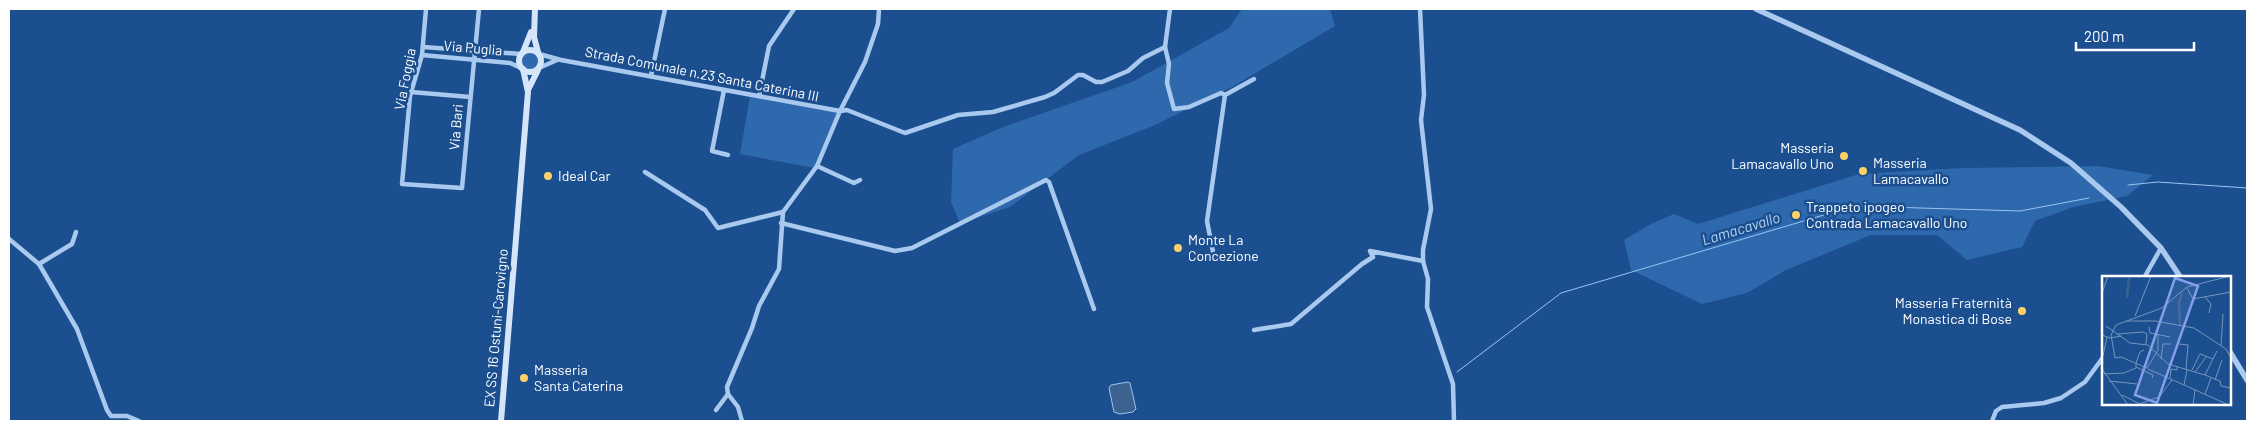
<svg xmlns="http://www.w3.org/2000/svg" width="2256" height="430" viewBox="0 0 2256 430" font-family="Barlow,sans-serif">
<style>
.green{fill:#2e69ad}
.water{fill:#3c6290;stroke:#9cc4f0}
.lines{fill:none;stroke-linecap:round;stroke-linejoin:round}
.stream{stroke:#9cc4f0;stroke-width:1}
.minor{stroke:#a9c9ee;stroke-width:4.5}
.tertiary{stroke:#a9c9ee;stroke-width:5.5}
.secondary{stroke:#d6e6fa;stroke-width:6}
.poi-dot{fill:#ffd166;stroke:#1b4f8f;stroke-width:2}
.labels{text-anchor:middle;stroke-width:5;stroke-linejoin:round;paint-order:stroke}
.street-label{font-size:14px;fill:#fff;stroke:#1b4f8f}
.poi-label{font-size:14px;fill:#fff;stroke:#1b4f8f;text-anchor:start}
.water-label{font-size:15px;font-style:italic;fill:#b5d3f5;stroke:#1b4f8f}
.inset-river{fill:none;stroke:#3c6290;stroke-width:2.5}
.inset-road{fill:none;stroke:#7695bc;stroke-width:1}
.view{fill:#839eea;fill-opacity:0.15;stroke:#839eea;stroke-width:2.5}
.inset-edge{fill:none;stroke:#fff;stroke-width:2.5}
</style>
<rect width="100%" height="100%" fill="#1b4f8f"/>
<g class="green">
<path d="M1242,9H1330L1335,26L1232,87L1155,125L1079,155L1010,207L960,223L951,202L953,149L1003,127L1132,82L1229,28Z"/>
<circle cx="530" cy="61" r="8"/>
<path d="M750,96L840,111L814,168L740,154Z"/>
<path d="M2098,166L2153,175L2127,196L2073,207L2035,221L2022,247L1967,260L1937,235H1871L1786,270L1747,293L1702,304L1631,270L1624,240L1651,224L1674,214L1698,224L1859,174L1963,168Z"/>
</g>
<path class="water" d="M1128,382L1130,383L1136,409L1133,412L1120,414L1114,412L1109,388L1111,385Z"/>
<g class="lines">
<g class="stream">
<path d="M2128,185L2158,182L2247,188"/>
<path d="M1457,372L1561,293L1854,206L2020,211L2089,198"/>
</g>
<g class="minor">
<path d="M426,9L422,55L410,96L402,184L462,188L479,9"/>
<path d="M1170,9L1165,47L1169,64L1167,83L1174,109L1189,107L1221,93L1225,95L1207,221L1213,252"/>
<path d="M1420,9L1424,95L1421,120L1431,209L1423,250V261L1428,279L1427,307L1453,384L1454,421"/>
<path d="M423,47L521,54"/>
<path d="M539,54L561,60L840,111L847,110L905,133L958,115L993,112L1045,97L1054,93L1078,75H1083L1096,82H1102L1128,71L1143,58L1165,47"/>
<path d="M422,55L510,63L521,68"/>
<path d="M539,68L557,60"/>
<path d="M651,76L665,9"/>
<path d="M724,90L712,151L728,155"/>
<path d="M411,92L470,97"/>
<path d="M1225,95L1254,79"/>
<path d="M759,96L769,46L794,9"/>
<path d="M817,166L854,183L860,180"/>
<path d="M645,172L705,210L718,228L783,212"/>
<path d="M781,223L895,251L912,248L1046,180L1049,182L1094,309"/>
<path d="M9,239L39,264L77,329L107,410L111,416H127L139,421"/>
<path d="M39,264L72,244L76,232"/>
<path d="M2144,278L2161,248"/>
<path d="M1254,330L1291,324L1362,264L1373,257L1370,251L1423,261"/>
<path d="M716,410L728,394"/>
<path d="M742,421L738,407L728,394L727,387L752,328L759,306L779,269L783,212L817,166L840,111L865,62L878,24L879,9"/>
<path d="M1992,421L1996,411L2002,407L2044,403L2061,398L2085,382L2104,356"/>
</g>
<g class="tertiary">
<path d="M1756,9L2020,130L2071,163L2121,207L2161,248L2181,278"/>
<path d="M2230,352L2247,380"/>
</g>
<g class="secondary">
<path d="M535,9L534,37L538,52"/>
<circle cx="530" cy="61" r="11"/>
<path d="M523,52L531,32"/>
<path d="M528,90L538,70"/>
<path d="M501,421L528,92L523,69"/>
</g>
</g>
<g class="poi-dot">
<circle cx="1844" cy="156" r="5"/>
<circle cx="1863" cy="171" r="5"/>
<circle cx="548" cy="176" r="5"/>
<circle cx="1796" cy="215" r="5"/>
<circle cx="1178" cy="248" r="5"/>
<circle cx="2022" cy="311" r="5"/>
<circle cx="524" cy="378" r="5"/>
</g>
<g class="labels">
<g class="street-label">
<text transform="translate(473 48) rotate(5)" y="5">Via Puglia</text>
<text transform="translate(702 74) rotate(11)" y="5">Strada Comunale n.23 Santa Caterina III</text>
<text transform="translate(405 79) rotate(-79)" y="5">Via Foggia</text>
<text transform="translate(456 127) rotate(-85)" y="5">Via Bari</text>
<text transform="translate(496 328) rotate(-85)" y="5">EX SS 16 Ostuni-Carovigno</text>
</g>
<g class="poi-label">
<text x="1834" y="153" text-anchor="end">Masseria<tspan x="1834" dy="16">Lamacavallo Uno</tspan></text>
<text x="1873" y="168">Masseria<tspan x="1873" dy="16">Lamacavallo</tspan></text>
<text x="558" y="181">Ideal Car</text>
<text x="1806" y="212">Trappeto ipogeo<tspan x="1806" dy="16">Contrada Lamacavallo Uno</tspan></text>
<text x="1188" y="245">Monte La<tspan x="1188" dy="16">Concezione</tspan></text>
<text x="2012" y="308" text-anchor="end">Masseria Fraternità<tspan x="2012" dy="16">Monastica di Bose</tspan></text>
<text x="534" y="375">Masseria<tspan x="534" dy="16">Santa Caterina</tspan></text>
</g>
<g class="water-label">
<text transform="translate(1741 229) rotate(-17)" y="5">Lamacavallo</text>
</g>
</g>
<g transform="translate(2102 276)">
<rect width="129" height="129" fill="#1b4f8f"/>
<path class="inset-river" d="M25,22L27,0M78,49L77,26L80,17"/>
<path class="inset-road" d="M85,12L91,23L129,16M0,17L6,0M103,21L109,28L107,37M33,40L49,0M25,45H53L92,52L124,73L129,82M14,49L60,32L85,11L128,0M4,50L28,67L46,69L66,88L103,99L118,105L119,110L129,112M47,51L48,57L68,61M15,58L41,56L45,58L44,68M0,59L8,62L19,60M77,68L86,69L84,93M119,70L121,38M1,80L5,61M13,82L9,59L14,49M13,82L19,81L45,92M59,83L61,68H69M34,87L38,76L42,74M34,91L51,99L50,102M45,92L56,74V59M0,93L26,129M46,93L127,129M90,94L98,78L111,83M93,96L104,81M2,98L22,97L34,92V88M103,99L115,75M68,102L69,93L75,94V90M113,104L120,84M7,105L35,108M82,109L85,94M103,118L109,102M20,119L38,128M37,128L57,121L70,104M91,129L93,114"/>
<path class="view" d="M73,2L96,10L55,127L33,119Z"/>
<rect width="129" height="129" class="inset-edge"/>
</g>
<rect width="2256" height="430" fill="none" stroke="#ffffff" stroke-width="20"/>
<path d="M2076 42v8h118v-8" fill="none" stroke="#ffffff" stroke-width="2.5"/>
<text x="2084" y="42" font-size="15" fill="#ffffff" stroke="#1b4f8f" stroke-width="4" paint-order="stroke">200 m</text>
</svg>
